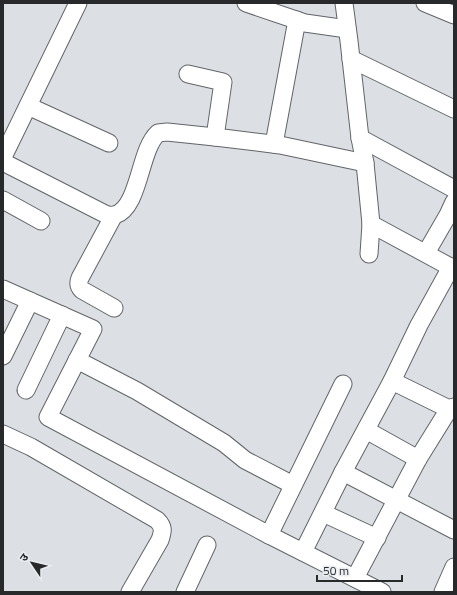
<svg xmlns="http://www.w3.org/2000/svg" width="457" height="595" viewBox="0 0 457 595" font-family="'Titillium Web','Noto Sans Devanagari',sans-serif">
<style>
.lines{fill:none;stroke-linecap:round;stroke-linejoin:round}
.minor-casing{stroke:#616468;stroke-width:19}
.minor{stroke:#fff;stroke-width:17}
</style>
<rect width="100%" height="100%" fill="#dce0e4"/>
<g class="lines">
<defs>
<g id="minor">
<path d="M246,3L305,23L347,29"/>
<path d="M344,3L349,41L360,138L365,163L371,224L369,254"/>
<path d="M425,3L454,15"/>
<path d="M351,59L454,109"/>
<path d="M188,74L223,82L215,137L280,145L365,163"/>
<path d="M28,106L109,143"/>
<path d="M360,138L454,189"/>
<path d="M274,144L297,20"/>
<path d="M3,157L78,3"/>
<path d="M3,162L105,214C108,215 112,216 115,215C140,207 139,150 158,133L167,132L215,137"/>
<path d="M3,200L41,221"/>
<path d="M114,215L80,278C78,283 78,286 82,290L114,308"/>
<path d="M371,224L454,269"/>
<path d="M426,253L448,215L454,202"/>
<path d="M3,289L93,329L48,417L269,535L382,592"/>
<path d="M3,356L30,301"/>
<path d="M77,360L137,391L224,443L245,460L293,485"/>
<path d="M392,381L449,409"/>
<path d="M26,390L62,315"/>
<path d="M366,430L418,459"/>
<path d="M3,434L31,447L157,520C164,527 163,531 160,540L130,592"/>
<path d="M343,472L454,530"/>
<path d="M323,513L377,538"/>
<path d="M269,535L343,384"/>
<path d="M303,552L343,472L392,381L419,325L451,267"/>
<path d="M355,578L418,459L449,409L454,407"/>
<path d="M185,592L207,545"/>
<path d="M443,592L454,567"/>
</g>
</defs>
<use href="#minor" class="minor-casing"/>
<use href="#minor" class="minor"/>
</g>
<rect width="457" height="595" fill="none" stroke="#27292a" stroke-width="8"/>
<g transform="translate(32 563) rotate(305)" stroke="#e9edf1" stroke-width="3" paint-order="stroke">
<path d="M0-3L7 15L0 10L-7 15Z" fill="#27292a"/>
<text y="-6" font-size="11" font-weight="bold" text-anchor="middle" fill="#27292a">उ</text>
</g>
<path d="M317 575v6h85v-6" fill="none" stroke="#27292a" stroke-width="2"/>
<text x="323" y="575" font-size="12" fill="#27292a" stroke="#e9edf1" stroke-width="3" paint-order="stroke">50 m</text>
</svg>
